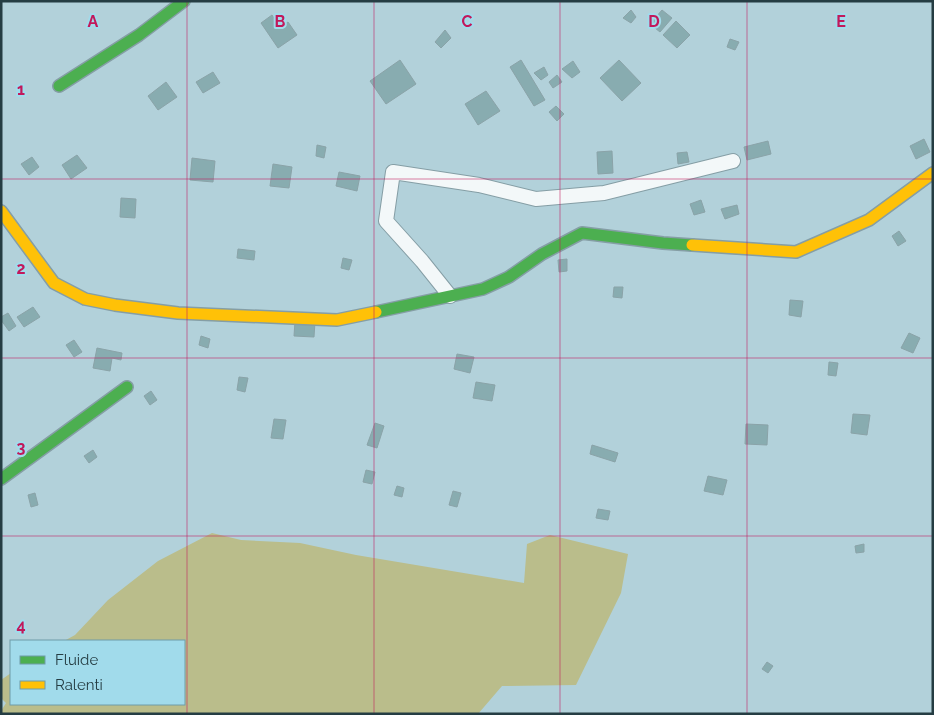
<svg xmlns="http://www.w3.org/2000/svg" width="934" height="715" viewBox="0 0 934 715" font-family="Raleway,sans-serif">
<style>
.green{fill:#babd8b}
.building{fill:#88acb0;stroke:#8aa3a8}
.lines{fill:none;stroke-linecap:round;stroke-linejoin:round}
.street-casing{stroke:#859ea5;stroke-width:16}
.fast-casing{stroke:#859ea5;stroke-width:14}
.slow-casing{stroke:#859ea5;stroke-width:14}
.street{stroke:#f3f8f9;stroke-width:14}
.fast{stroke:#4caf50;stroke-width:11}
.slow{stroke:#ffc107;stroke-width:11}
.grid{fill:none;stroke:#c2185b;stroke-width:1;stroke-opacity:0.55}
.grid-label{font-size:16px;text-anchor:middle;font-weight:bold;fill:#c2185b;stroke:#a1dbeb;stroke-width:4;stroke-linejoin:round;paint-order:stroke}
</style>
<rect width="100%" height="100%" fill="#b2d1da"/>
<path class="green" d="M212,533L241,540L300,543L356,555L524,583L527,544L550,535L628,554L621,593L576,685L502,686L478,714H1V711L6,703L1,698V680L11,673V704H184V641H64L75,635L108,600L158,561Z"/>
<g class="building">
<path d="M631,10L636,17L631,23L623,18Z"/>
<path d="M662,10L672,18L660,32L650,24Z"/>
<path d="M272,15L280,27L288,22L297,35L278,48L261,23Z"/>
<path d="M676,21L690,35L677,48L663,35Z"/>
<path d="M445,30L451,38L441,48L435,42Z"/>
<path d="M730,39L739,42L735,50L727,47Z"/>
<path d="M400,60L416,84L386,104L370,81Z"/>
<path d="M521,60L545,100L534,106L510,67Z"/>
<path d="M619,60L641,83L622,101L600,78Z"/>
<path d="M573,61L580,72L572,78L562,69Z"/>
<path d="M544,67L548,75L541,80L534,73Z"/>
<path d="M213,72L220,83L203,93L196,82Z"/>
<path d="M557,75L562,82L553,88L549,82Z"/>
<path d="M166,82L177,97L158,110L148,96Z"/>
<path d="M486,91L500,111L478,125L465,104Z"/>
<path d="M556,106L564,114L557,121L549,112Z"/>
<path d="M924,139L930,152L916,159L910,146Z"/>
<path d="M768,141L771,154L747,160L744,147Z"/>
<path d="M317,145L326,147L324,158L316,156Z"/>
<path d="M612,151L613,173L598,174L597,152Z"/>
<path d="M687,152L689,162L678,164L677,153Z"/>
<path d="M77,155L87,168L71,179L62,165Z"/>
<path d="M32,157L39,167L29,175L21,164Z"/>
<path d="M192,158L215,161L213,182L190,180Z"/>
<path d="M273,164L292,167L289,188L270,186Z"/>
<path d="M339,172L360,176L357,191L336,186Z"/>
<path d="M121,198L136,199L135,218L120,217Z"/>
<path d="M701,200L705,212L694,215L690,204Z"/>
<path d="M737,205L739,214L725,219L721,209Z"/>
<path d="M899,231L906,241L898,246L892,236Z"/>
<path d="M238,249L255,251L254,260L237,258Z"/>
<path d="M343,258L352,260L349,270L341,268Z"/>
<path d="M567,259V271L559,272L558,260Z"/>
<path d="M614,287H623L622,298L613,297Z"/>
<path d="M790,300L803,301L801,317L789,315Z"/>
<path d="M33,307L40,317L24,327L17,317Z"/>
<path d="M8,313L16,326L9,331L1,320V317Z"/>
<path d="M295,321L315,322L314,337L294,336Z"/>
<path d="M909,333L920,338L913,353L901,348Z"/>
<path d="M201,336L210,339L208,348L199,345Z"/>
<path d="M74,340L82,352L74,357L66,345Z"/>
<path d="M97,348L122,353L121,360L112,358L110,371L93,368Z"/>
<path d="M457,354L474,357L470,373L454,369Z"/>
<path d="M829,362L838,363L836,376L828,375Z"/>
<path d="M239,377L248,378L245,392L237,390Z"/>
<path d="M476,382L495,385L492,401L473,398Z"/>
<path d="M151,391L157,400L150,405L144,396Z"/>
<path d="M853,414L870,415L867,435L851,433Z"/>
<path d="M274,419L286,420L283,439L271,438Z"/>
<path d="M375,423L384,426L377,448L367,445Z"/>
<path d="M746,424L768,425L767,445L745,444Z"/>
<path d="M592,445L618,453L615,462L590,454Z"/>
<path d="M93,450L97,457L89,463L84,456Z"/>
<path d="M366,470L375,472L372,484L363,482Z"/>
<path d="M708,476L727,480L723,495L704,491Z"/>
<path d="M397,486L404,488L402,497L394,495Z"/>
<path d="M453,491L461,493L457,507L449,505Z"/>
<path d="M35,493L38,505L31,507L28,495Z"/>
<path d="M598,509L610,511L608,520L596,518Z"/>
<path d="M864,544V552L856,553L855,546Z"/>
<path d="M767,662L773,666L768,673L762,669Z"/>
</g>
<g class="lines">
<defs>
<path id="street" d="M450,296L422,261L386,221L393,172L479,185L536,199L604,193L733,161"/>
<g id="fast">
<path d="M59,86L139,35L184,1"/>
<path d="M376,312L483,289L509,277L542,254L582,233L663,243L692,245"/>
<path d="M1,479L127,387"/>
</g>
<g id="slow">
<path d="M1,211L54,283L85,299L115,305L178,313L337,320L376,312"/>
<path d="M692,245L796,252L869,220L933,173"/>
</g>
</defs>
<use href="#street" class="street-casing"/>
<use href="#fast" class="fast-casing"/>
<use href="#slow" class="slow-casing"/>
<use href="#street" class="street"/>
<use href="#fast" class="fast"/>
<use href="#slow" class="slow"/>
</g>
<path class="grid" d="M187,1V714M374,1V714M560,1V714M747,1V714M1,179H933M1,358H933M1,536H933"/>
<g class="grid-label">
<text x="93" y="27">A</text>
<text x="280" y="27">B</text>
<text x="467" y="27">C</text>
<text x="654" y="27">D</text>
<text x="841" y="27">E</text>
<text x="21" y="95">1</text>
<text x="21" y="274">2</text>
<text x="21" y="453">3</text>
<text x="21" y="631">4</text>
</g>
<rect width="934" height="715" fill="none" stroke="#253d43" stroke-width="5"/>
<rect x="10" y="640" width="175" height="65" fill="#a1dbeb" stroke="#6f9ca8"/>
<rect x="20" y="656" width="25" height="8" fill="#4caf50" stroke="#6f9ca8"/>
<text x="55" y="665" font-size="15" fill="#253d43">Fluide</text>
<rect x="20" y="681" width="25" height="8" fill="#ffc107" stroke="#6f9ca8"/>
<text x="55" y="690" font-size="15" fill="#253d43">Ralenti</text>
</svg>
